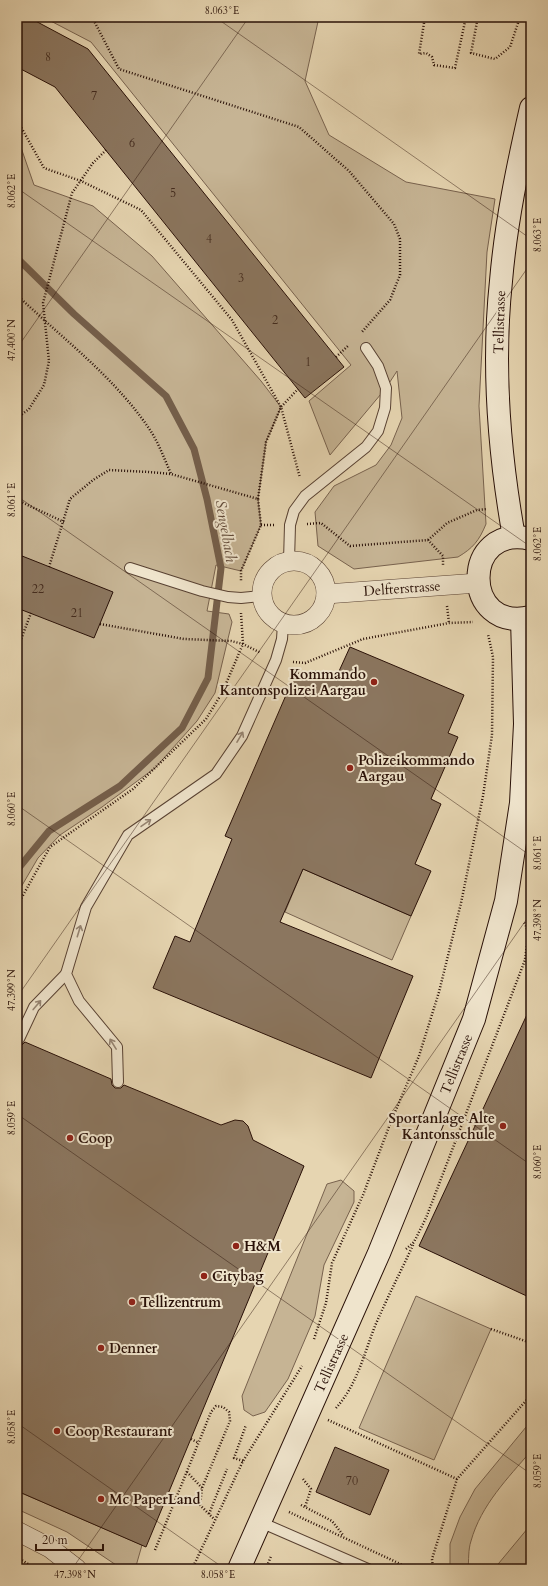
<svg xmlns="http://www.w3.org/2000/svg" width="548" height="1586" viewBox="0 0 548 1586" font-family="Cardo,serif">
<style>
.green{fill:#c6b494;stroke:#78624e}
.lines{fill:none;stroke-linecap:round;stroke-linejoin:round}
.stream{stroke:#745e4a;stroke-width:7}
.building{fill:#8b765f;stroke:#291007}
.lane-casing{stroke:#584132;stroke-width:12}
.street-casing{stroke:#584132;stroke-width:20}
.secondary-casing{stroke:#291007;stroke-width:24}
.path{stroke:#291007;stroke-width:2.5;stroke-dasharray:1 2;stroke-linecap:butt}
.lane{stroke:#efe4cc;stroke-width:10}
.street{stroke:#efe4cc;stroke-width:19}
.secondary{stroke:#efe4cc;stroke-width:22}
.oneway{stroke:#968573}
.ticks{fill:none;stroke:#291007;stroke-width:1;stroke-opacity:0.45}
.poi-dot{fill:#8f2418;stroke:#efe4cc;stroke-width:1.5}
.labels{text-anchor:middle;stroke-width:4;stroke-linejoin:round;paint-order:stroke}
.number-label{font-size:12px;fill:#422a1d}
.street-label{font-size:14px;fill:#291007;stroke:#efe4cc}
.poi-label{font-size:14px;font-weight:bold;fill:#291007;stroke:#efe4cc;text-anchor:start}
.water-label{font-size:15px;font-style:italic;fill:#614a39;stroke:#efe4cc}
.neatline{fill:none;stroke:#291007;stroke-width:1.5}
.ticks-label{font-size:10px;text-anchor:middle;fill:#291007}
</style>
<rect width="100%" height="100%" fill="#e6d5b1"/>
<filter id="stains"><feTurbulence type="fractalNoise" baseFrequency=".005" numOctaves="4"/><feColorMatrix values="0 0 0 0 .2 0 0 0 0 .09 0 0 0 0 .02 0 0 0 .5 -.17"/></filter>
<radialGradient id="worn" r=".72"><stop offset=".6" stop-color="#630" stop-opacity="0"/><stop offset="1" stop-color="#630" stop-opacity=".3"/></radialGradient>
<g class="green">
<path d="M43,17H319L305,81L329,135L406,182L495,199L487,252L479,406L486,524C479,541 473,548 458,557L354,569L318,546L315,512L334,486L376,465L391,445L402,418L397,371L386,388L330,455L309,401L351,365L91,42Z"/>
<path d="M17,136L34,185L93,206L152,256L261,381L281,407L266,442L258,499L261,525L241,571L216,565L207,611L229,614L232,622L215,693L197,721L155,768L102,807L60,835L38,858L17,894Z"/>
<path d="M303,869L411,916L392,960L285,912Z"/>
<path d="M341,1180L354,1191V1202L324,1265L315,1316L288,1379L265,1412L253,1416L244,1410L242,1396L327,1184Z"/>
<path d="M416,1296L491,1329L434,1460L359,1428Z"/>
<path d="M531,1421V1451C508,1478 481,1505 471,1541C468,1550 469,1560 468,1569H450V1544L460,1517L475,1489Z"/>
<path d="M17,1491L142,1545L136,1566L137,1569H122L67,1532L17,1509Z"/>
<path d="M528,1528L531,1530V1569H494Z"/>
</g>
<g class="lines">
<path class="stream" d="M17,258L74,314L166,396L194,449L207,499L221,568L208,678L182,728L120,786L49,831L17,870"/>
</g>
<g class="building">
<path d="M17,17H28L88,49L344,367L305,398L55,87L17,67Z"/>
<path d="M17,554L113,592L94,638L17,608Z"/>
<path d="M350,647L464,695L448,733L458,737L431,799L441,804L415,864L431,871L411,916L303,869L280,922L413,976L371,1078L153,988L175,936L190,942L232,839L225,836L296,672L312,678L315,671L335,680Z"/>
<path d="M531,1006V1298L419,1246Z"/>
<path d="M25,1042L111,1079L112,1085L115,1088H121L124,1085L221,1125L235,1120L243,1121L248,1126L253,1140L304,1166L146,1547L17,1491V1045H22Z"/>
<path d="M335,1447L389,1470L370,1515L316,1492Z"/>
</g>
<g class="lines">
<defs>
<g id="lane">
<path d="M289,561L290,525L294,511L305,496L366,447L378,431L385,408L386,388L378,366L366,348"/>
<path d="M130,568L202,591L228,597L241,598L261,596"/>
<path d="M19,1039L34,1007L66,974"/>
<path d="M118,1082L117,1047L79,1001L66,974L86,907L128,835L216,774L242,736L276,660L282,639L283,624"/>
<path d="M260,1522L368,1569"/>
</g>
<g id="street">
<circle cx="294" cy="593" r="32"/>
<path d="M326,594L478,583"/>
<path d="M17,1531L50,1548L77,1569"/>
</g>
<g id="secondary">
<path d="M514,537C499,453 492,366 501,281C506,222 518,165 531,108"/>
<path d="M531,539C461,522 461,634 531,617"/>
<path d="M239,1569L379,1253L474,1019L506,901L521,803L525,724L522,619"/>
</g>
</defs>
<use href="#lane" class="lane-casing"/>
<use href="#street" class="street-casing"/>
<use href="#secondary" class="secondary-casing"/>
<g class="path">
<path d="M92,17L119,69L299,127L349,171L394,224L400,239V275L390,300L361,333"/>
<path d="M425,17L419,54L426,53L432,57L434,65L455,68L466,17"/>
<path d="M478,17L471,53L495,59L510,47L518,23V17"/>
<path d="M17,120L44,168L81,181L141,210L232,320L281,407L300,478"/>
<path d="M17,295C61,337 113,376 148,427C158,441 164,458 171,474"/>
<path d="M336,357L349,345"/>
<path d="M17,418L29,409L44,385L49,361L43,303L72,193L93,163L106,150"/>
<path d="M258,499L266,442L281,407L298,389"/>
<path d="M17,500L64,522"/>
<path d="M307,524L321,523L350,546L428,540L443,556V566"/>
<path d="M261,525H274"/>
<path d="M428,540L447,523L477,510L487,509"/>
<path d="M49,567L70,499L93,480L109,470L149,472L171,474L258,499L261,525L241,571V582"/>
<path d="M447,606L449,623"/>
<path d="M100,624L184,639L231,641L243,644L261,653"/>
<path d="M17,650L31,613"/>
<path d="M293,662L305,663L363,639L449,623L473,622"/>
<path d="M17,906L50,847L133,789L206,719L222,693L243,644L241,613"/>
<path d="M527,927L531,913"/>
<path d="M406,1249L414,1242L426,1218L525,960C526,948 531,933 524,922"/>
<path d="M491,1329L531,1343"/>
<path d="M314,1339L326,1303L332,1263L363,1195L392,1119L419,1056L439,992L461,903L483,796L492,735L493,657L488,634"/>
<path d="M336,1408C357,1385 364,1354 375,1326C387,1298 401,1271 414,1243"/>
<path d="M328,1420L457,1479"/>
<path d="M191,1439L199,1443"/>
<path d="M243,1461L234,1458L246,1425"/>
<path d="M187,1472L202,1488"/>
<path d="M303,1479L311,1489L305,1507"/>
<path d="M301,1505L332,1521L343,1535"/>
<path d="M289,1512L411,1569"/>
<path d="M209,1514L227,1469"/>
<path d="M155,1550L211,1412L216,1406L223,1407L229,1412L230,1421L202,1488L200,1505L214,1519"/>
<path d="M17,1557L36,1569"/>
<path d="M192,1569L243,1461L302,1366"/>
<path d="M266,1569L271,1556"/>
<path d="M433,1569L432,1559L457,1479L531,1395"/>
</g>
<use href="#lane" class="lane"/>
<use href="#street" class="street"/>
<use href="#secondary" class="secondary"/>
</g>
<defs><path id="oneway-shaft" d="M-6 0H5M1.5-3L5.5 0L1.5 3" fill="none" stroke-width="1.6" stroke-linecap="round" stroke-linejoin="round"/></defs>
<g class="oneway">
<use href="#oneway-shaft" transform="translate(240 737) rotate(-60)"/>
<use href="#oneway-shaft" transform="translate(146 823) rotate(-35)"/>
<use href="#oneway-shaft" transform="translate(79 931) rotate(-73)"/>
<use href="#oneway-shaft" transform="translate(37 1005) rotate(-50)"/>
<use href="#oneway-shaft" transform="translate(113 1044) rotate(-122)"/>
</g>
<path class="ticks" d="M215,17L531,239M17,188L531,547M17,348L249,17M17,496L531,856M17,805L531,1165M17,997L531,263M17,1114L531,1474M17,1423L225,1569M72,1569L531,913M527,1569L531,1563"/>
<g class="poi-dot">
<circle cx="374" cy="682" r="4"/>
<circle cx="350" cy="768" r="4"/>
<circle cx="503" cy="1126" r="4"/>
<circle cx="70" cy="1138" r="4"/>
<circle cx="236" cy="1246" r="4"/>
<circle cx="204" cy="1276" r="4"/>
<circle cx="132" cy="1302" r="4"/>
<circle cx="101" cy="1348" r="4"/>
<circle cx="57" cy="1431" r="4"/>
<circle cx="101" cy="1499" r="4"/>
</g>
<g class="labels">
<g class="number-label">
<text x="48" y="61">8</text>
<text x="94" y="100">7</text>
<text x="132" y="147">6</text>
<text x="173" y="197">5</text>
<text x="209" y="243">4</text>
<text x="241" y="282">3</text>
<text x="275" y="324">2</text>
<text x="308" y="366">1</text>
<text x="38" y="593">22</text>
<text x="77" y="617">21</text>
<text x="352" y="1485">70</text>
</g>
<g class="street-label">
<text transform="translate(499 322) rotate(-88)" y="5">Tellistrasse</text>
<text transform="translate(402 588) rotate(-4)" y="5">Delfterstrasse</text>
<text transform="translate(456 1064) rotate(-68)" y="5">Tellistrasse</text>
<text transform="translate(331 1363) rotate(-66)" y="5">Tellistrasse</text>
</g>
<g class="poi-label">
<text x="366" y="679" text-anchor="end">Kommando<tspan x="366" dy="16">Kantonspolizei Aargau</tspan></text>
<text x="358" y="765">Polizeikommando<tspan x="358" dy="16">Aargau</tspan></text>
<text x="495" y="1123" text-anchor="end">Sportanlage Alte<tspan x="495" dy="16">Kantonsschule</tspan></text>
<text x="78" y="1143">Coop</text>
<text x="244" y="1251">H&amp;M</text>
<text x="212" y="1281">Citybag</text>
<text x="140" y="1307">Tellizentrum</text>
<text x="109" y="1353">Denner</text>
<text x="65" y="1436">Coop Restaurant</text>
<text x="109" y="1504">Mc PaperLand</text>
</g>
<g class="water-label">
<text transform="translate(226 531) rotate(80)" y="5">Sengelbach</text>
</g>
</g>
<rect width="548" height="1586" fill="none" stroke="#e6d5b1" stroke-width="44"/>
<path d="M36 1544v6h67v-6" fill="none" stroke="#291007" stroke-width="2"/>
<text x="42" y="1544" font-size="12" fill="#291007" stroke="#efe4cc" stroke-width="3" paint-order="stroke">20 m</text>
<rect x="22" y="22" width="504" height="1542" class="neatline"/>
<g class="ticks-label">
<text x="222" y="14">8.063°E</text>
<text transform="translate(11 191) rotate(-90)" y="4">8.062°E</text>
<text transform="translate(537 235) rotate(-90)" y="4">8.063°E</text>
<text transform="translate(11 340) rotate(-90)" y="4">47.400°N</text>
<text transform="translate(11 500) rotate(-90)" y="4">8.061°E</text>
<text transform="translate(537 544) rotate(-90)" y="4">8.062°E</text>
<text transform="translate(11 809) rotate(-90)" y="4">8.060°E</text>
<text transform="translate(537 853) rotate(-90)" y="4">8.061°E</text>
<text transform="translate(537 920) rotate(-90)" y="4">47.398°N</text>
<text transform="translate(11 990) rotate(-90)" y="4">47.399°N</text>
<text transform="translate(11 1118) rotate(-90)" y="4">8.059°E</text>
<text transform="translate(537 1162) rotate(-90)" y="4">8.060°E</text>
<text transform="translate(11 1427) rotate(-90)" y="4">8.058°E</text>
<text transform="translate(537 1471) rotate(-90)" y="4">8.059°E</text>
<text x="75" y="1578">47.398°N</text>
<text x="218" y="1578">8.058°E</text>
</g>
<rect width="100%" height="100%" filter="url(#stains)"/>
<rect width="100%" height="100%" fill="url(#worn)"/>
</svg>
